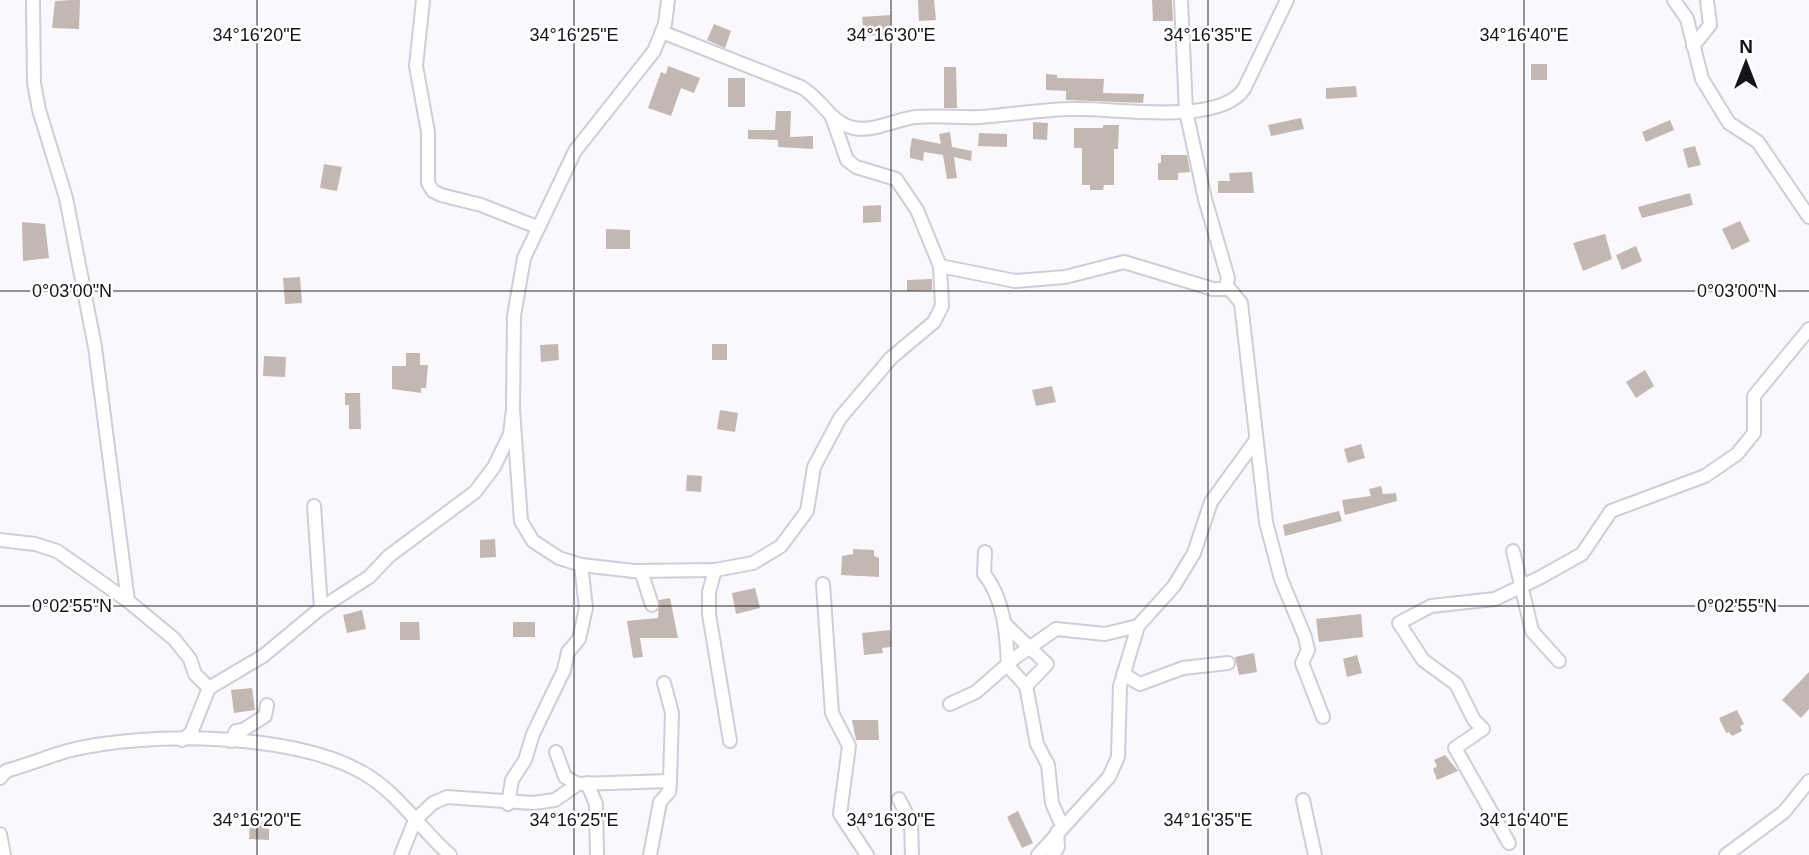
<svg xmlns="http://www.w3.org/2000/svg" width="1809" height="855" viewBox="0 0 1809 855" font-family="Helvetica,sans-serif">
<style>
.building{fill:#c3b7b1}
.lines{fill:none;stroke-linecap:round;stroke-linejoin:round}
.street-casing{stroke:#d0cdd8;stroke-width:16}
.street{stroke:#fff;stroke-width:12}
.ticks{fill:none;stroke:#151418;stroke-width:2;stroke-opacity:0.45}
.ticks-label{font-size:18px;text-anchor:middle;fill:#151418;stroke:#fff;stroke-width:5;stroke-linejoin:round;paint-order:stroke}
</style>
<rect width="100%" height="100%" fill="#faf8fd"/>
<g class="building">
<path d="M70,0H80L79,29L52,28L55,1Z"/>
<path d="M918,0H934L936,20L919,21Z"/>
<path d="M1152,0H1172L1173,21H1153Z"/>
<path d="M890,15L891,34L864,36L862,17Z"/>
<path d="M714,24L731,31L725,48L707,40Z"/>
<rect x="1531" y="64" width="16" height="16"/>
<path d="M668,66L700,78L694,93L681,88L671,116L648,108L661,72L666,74Z"/>
<path d="M944,67H956L957,108H944Z"/>
<path d="M1046,74L1057,75V78L1104,79L1103,93L1144,94L1143,103L1066,100V91L1046,90Z"/>
<rect x="728" y="78" width="17" height="29"/>
<path d="M1356,86L1357,97L1326,99V88Z"/>
<path d="M776,111H791L790,137L813,136V149L778,147V140L748,139V130H775Z"/>
<path d="M1301,118L1304,129L1271,136L1268,125Z"/>
<path d="M1670,120L1674,130L1646,142L1642,132Z"/>
<path d="M1033,122L1048,123L1047,140L1033,139Z"/>
<path d="M1103,125H1119L1118,149H1114V185H1104L1103,190H1090V185H1082V148H1074V128H1103Z"/>
<path d="M950,132L952,147L972,151L971,161L954,157L957,178L947,179L943,155L924,152L923,161L910,158V149L912,138L941,144L939,134Z"/>
<path d="M979,133L1007,134V147L978,146Z"/>
<path d="M1695,146L1701,165L1688,168L1683,149Z"/>
<path d="M1161,155H1187L1190,172L1178,173V180H1158V163H1161Z"/>
<path d="M324,164L342,167L337,191L320,188Z"/>
<path d="M1252,172L1254,193H1218V181H1230L1229,173Z"/>
<path d="M1690,193L1693,205L1642,218L1638,207Z"/>
<path d="M881,205V222L863,223V206Z"/>
<path d="M1740,221L1750,241L1732,250L1722,229Z"/>
<path d="M22,222L45,224L49,258L23,261Z"/>
<path d="M606,229L630,230V249H606Z"/>
<path d="M1605,234L1612,259L1583,271L1573,243Z"/>
<path d="M1636,246L1642,261L1622,270L1616,255Z"/>
<path d="M300,277L302,303L285,304L283,278Z"/>
<path d="M932,279V290L907,291V280Z"/>
<path d="M558,344L559,360L541,362L540,345Z"/>
<rect x="712" y="344" width="15" height="16"/>
<path d="M406,353H420V365H428L426,388H421V393L392,389V366H406Z"/>
<path d="M264,356L286,357L285,377L263,376Z"/>
<path d="M1645,370L1654,386L1636,398L1626,382Z"/>
<path d="M1052,386L1056,402L1036,406L1032,390Z"/>
<path d="M345,393H360L361,429H349V405H345Z"/>
<path d="M720,410L738,413L735,432L717,429Z"/>
<path d="M1361,444L1365,458L1348,463L1344,449Z"/>
<path d="M687,475L702,476L701,492L686,491Z"/>
<path d="M1381,486L1383,494L1396,493L1397,501L1345,515L1342,500L1371,496L1369,489Z"/>
<path d="M1339,511L1342,521L1285,536L1283,525Z"/>
<path d="M495,539L496,557L480,558V540Z"/>
<path d="M853,549L874,550V556L879,558V577L841,575L842,556L853,554Z"/>
<path d="M755,588L760,608L736,614L732,593Z"/>
<path d="M670,598L678,638H640L643,657L633,658L627,621L658,618L659,600Z"/>
<path d="M362,610L366,629L347,633L343,615Z"/>
<path d="M1361,614L1363,637L1319,642L1316,619Z"/>
<path d="M400,622H419L420,640H400Z"/>
<rect x="513" y="622" width="22" height="15"/>
<path d="M890,630L891,647L882,648L883,653L864,655L862,633Z"/>
<path d="M1254,653L1257,672L1239,675L1235,657Z"/>
<path d="M1357,655L1362,673L1347,677L1343,659Z"/>
<path d="M1809,672V709L1801,718L1782,700Z"/>
<path d="M252,688L255,710L234,713L231,690Z"/>
<path d="M1737,710L1744,724L1740,726L1742,731L1732,736L1729,732L1726,733L1719,718Z"/>
<path d="M852,720H878L879,740H856Z"/>
<path d="M1445,755L1458,771L1437,780L1433,769L1437,766L1434,760Z"/>
<path d="M1018,811L1033,843L1022,848L1007,817Z"/>
<path d="M250,821L269,822V840L249,839Z"/>
</g>
<g class="lines">
<defs>
<g id="street">
<path d="M33,0L34,83L39,110L66,198L95,347L128,601"/>
<path d="M423,0L416,66L428,132V183L433,191L441,195L481,205L537,227"/>
<path d="M1674,0L1687,19L1702,79L1729,123L1758,142L1809,217"/>
<path d="M662,32L801,87C821,98 831,124 854,128C875,132 896,119 916,117C938,115 959,118 980,117C1014,115 1047,108 1081,109C1121,109 1220,125 1244,89L1287,0"/>
<path d="M1693,46L1710,25L1707,0"/>
<path d="M940,266L1015,281L1065,277L1124,262L1213,289H1225L1228,278L1205,199L1186,111L1181,0"/>
<path d="M1227,286L1241,303L1266,522L1281,579L1305,637L1308,650L1302,663L1323,717"/>
<path d="M513,409L521,521L533,541L559,558L581,565L634,571L715,570L753,563L781,546L807,511L814,467L840,418L891,358L934,322L942,306L940,266L917,210L896,179L856,167L847,160L832,117"/>
<path d="M314,506L321,608"/>
<path d="M0,540L35,544L57,551L128,601L174,639L190,659L195,674L209,688L191,733L182,740"/>
<path d="M1513,551L1532,631L1559,661"/>
<path d="M985,552L984,574C1004,598 1007,636 1008,666L1026,686L1037,744L1048,765L1052,803L1062,826"/>
<path d="M715,570L709,592V614L730,741"/>
<path d="M641,571L652,605"/>
<path d="M823,584L832,713L849,746L840,814L867,855"/>
<path d="M1006,625L1047,664L1026,686"/>
<path d="M1123,674L1140,684L1183,668L1228,663"/>
<path d="M209,688L263,656L321,608L369,577L389,556L475,492L494,467L510,434L513,409L514,316L524,258L575,151L654,51L665,24L668,0"/>
<path d="M950,704L976,692L1016,657L1056,629L1105,634L1138,626"/>
<path d="M231,741L236,731L243,730L265,716L267,705"/>
<path d="M556,752L565,777L578,784"/>
<path d="M0,778L6,771C27,765 47,757 67,751C145,731 296,732 365,774C399,794 421,830 450,855"/>
<path d="M587,783L596,804L597,855"/>
<path d="M899,799L911,823L912,855"/>
<path d="M1303,800L1315,855"/>
<path d="M508,804L512,780L525,760L533,734L564,670L568,652L579,639L586,608L581,565"/>
<path d="M0,834L4,855"/>
<path d="M1509,843L1455,748L1483,729L1474,720L1456,684L1423,660L1399,623L1431,606L1495,599L1539,578L1582,554L1611,511L1705,476L1737,454L1754,433V396L1809,329"/>
<path d="M401,855L415,820L433,803L447,797L533,803L555,800L578,784L670,781"/>
<path d="M650,855L660,802L669,792L670,781L672,713L664,683"/>
<path d="M1038,855L1109,777L1118,757L1120,686L1138,626L1174,586L1194,553L1211,502L1256,440"/>
<path d="M1053,855L1058,847L1057,832"/>
<path d="M1726,855L1784,812L1809,781"/>
</g>
</defs>
<use href="#street" class="street-casing"/>
<use href="#street" class="street"/>
</g>
<path class="ticks" d="M257,0V855M574,0V855M891,0V855M1208,0V855M1524,0V855M0,291H1809M0,606H1809"/>
<g class="ticks-label">
<text x="257" y="41">34°16'20"E</text>
<text x="574" y="41">34°16'25"E</text>
<text x="891" y="41">34°16'30"E</text>
<text x="1208" y="41">34°16'35"E</text>
<text x="1524" y="41">34°16'40"E</text>
<text x="72" y="297">0°03'00"N</text>
<text x="1737" y="297">0°03'00"N</text>
<text x="72" y="612">0°02'55"N</text>
<text x="1737" y="612">0°02'55"N</text>
<text x="257" y="826">34°16'20"E</text>
<text x="574" y="826">34°16'25"E</text>
<text x="891" y="826">34°16'30"E</text>
<text x="1208" y="826">34°16'35"E</text>
<text x="1524" y="826">34°16'40"E</text>
</g>
<g transform="translate(1746 63)" stroke="#ffffff" stroke-width="5" paint-order="stroke">
<path d="M0-5L12 26L0 18L-12 26Z" fill="#151418"/>
<text y="-10" font-size="19" font-weight="bold" text-anchor="middle" fill="#151418">N</text>
</g>
</svg>
